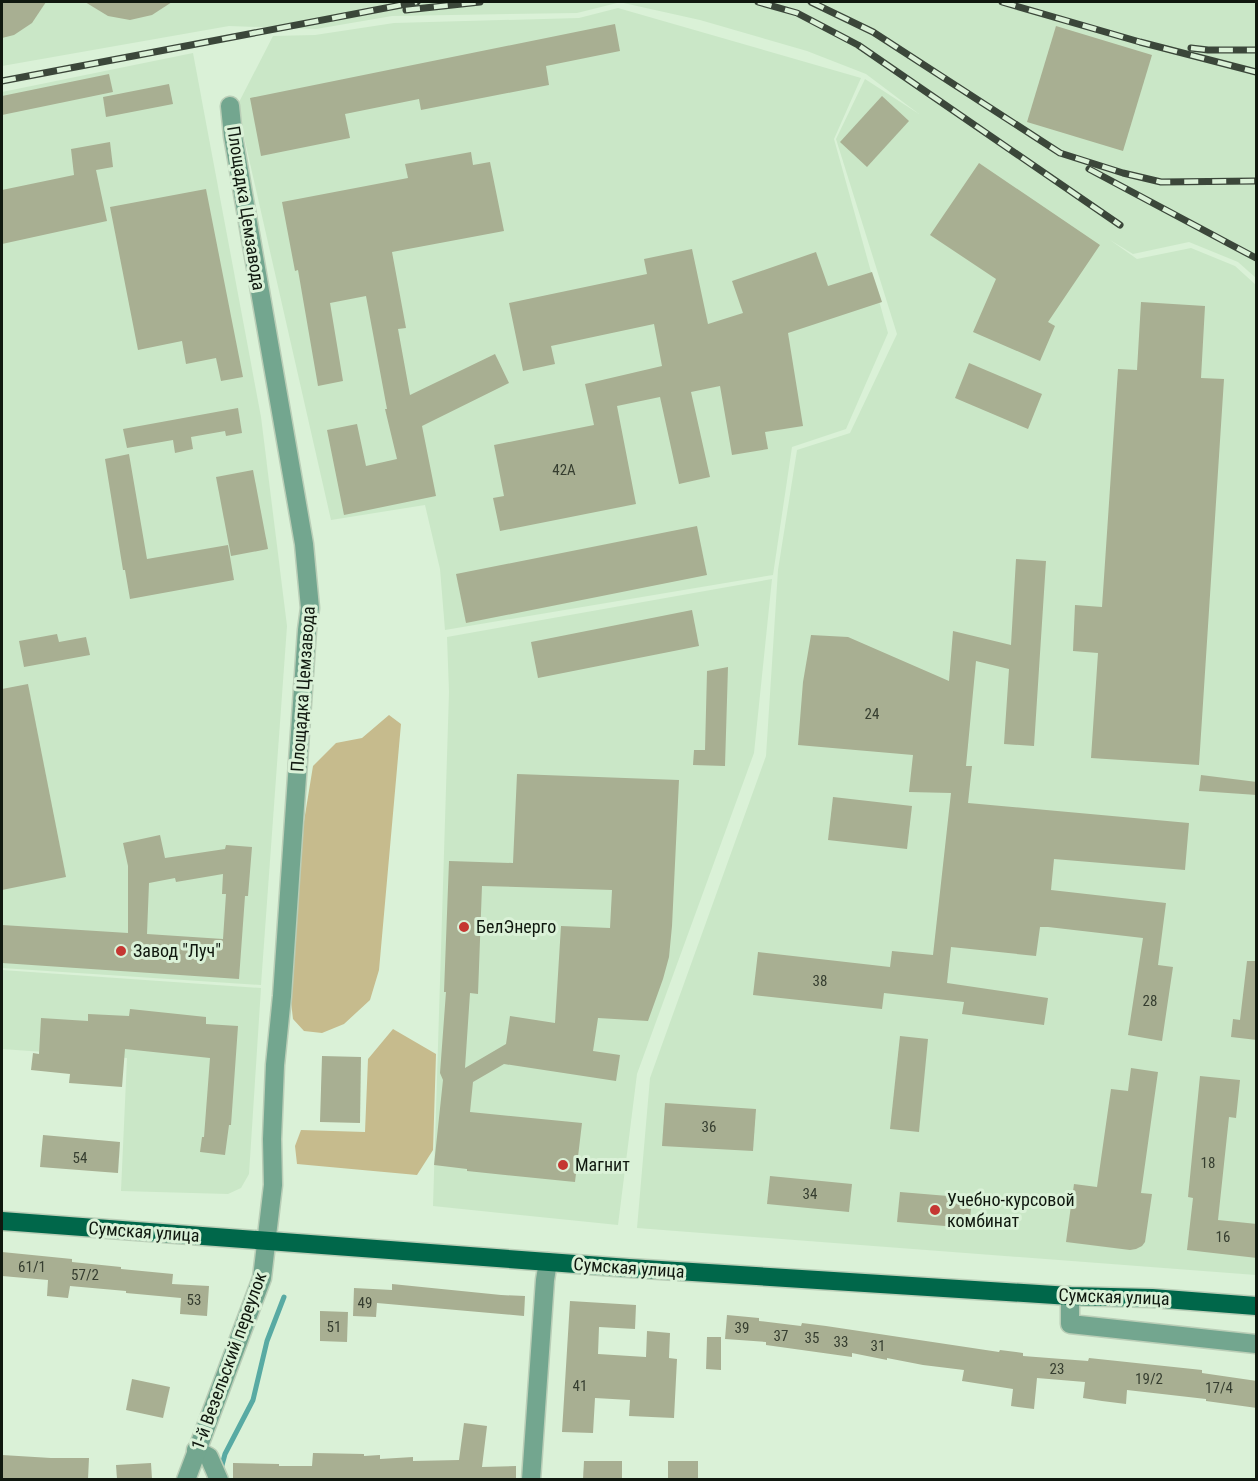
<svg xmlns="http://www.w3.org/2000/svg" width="1258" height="1481" viewBox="0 0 1258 1481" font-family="'Roboto Condensed',sans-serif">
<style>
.built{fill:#cae7c7}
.green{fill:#c6bb8d}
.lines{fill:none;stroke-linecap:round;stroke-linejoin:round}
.stream{stroke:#58aaa3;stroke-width:5}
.building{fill:#a8af92;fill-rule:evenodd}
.minor-casing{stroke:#baceb7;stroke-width:21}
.major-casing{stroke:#baceb7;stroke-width:21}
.minor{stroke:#73a68f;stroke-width:18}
.major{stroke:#00674a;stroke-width:18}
.rail-casing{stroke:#3b473a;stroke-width:7}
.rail{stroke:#daf1d7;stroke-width:4.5;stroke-dasharray:14;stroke-linecap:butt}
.poi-dot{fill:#c53732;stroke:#daf1d7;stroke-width:2}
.labels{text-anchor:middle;stroke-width:6;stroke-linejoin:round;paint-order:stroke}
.number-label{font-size:15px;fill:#363e30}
.street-label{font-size:18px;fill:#10180f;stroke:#daf1d7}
.poi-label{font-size:18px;fill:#10180f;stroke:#daf1d7;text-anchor:start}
</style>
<rect width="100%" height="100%" fill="#daf1d7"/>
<g class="built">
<path d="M2,2H616L617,3L577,13L392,16L316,29L229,26L2,66Z"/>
<path d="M619,2H1256V278L1238,262L1189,242L1133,254L1110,240L1137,259L1191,248L1235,266L1256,285V1275L637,1228L650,1078L766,756L778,570L797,450L850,433L897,334L836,139L865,79L919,114L866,74L807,51L700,20Z"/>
<path d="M618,8L861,78L834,139L888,333L846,429L792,447L773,575L445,630L440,569L425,505L331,520L237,106L273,36L315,35L394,23L579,18Z"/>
<path d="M193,53L261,417L287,626L261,985L2,968V92Z"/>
<path d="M772,579L754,753L637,1074L618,1225L433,1206L449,692L447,637Z"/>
<path d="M2,970L261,988L249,1174L241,1188L228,1194L121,1191L127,1058L2,1049Z"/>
</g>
<g class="green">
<path d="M389,715L401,724L379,970L370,1000L344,1024L322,1033L304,1031L293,1019L291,1002L293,979L299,852L313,766L336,743L362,738Z"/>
<path d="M393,1029L436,1054L433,1150L417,1175L297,1164L295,1146L301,1130L365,1132L368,1059Z"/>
</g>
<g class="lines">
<path class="stream" d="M221,1469L225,1454L253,1400L267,1341L284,1297"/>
</g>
<g class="building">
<path d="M2,2H46L32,23L14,35L2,38Z"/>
<path d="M85,2H172L152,15L130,20L108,16Z"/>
<path d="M615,24L620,51L546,66L549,85L421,110L419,99L345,114L350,138L261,156L250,98Z"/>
<path d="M1056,26L1152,55L1123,151L1027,122Z"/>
<path d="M109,74L113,92L2,115V96Z"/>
<path d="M169,84L173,104L106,117L103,97Z"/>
<path d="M882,96L909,121L867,167L840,142Z"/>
<path d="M110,142L113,167L96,170L107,221L2,244V190L74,175L71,149Z"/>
<path d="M471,152L473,165L490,162L504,231L392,252L406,328L398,329L410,395L495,354L509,383L422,426L436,496L344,515L327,430L357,424L366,466L397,459L385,409H387L366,296L330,303L343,381L318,386L298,270L295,271L282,202L408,178L405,164Z"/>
<path d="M979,163L1100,245L1048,322L1055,326L1040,361L973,332L996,279L930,235Z"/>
<path d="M206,189L243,377L221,381L216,358L186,364L182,341L138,350L110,207Z"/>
<path d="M692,249L708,324L743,313L732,281L816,252L828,286L872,272L882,302L788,333L803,426L765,432L768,449L732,455L720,386L691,392L710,477L679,484L660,397L617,406L636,504L500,531L493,498L504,496L494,445L594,425L585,384L662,366L654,324L551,346L555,364L523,371L509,303L647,274L644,259Z"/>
<path d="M1141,302L1205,306L1201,378L1224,379L1199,765L1091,758L1098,653L1073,651L1075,605L1102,607L1118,369L1137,370Z"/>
<path d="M969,363L1042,394L1028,429L955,398Z"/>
<path d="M238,408L242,433L226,436L225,431L191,437L193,449L175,453L173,440L127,448L123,429Z"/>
<path d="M129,454L147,559L228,545L234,580L130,599L125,570H123L105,459Z"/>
<path d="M253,470L268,549L231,556L216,477Z"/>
<path d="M697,526L707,575L466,623L456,574Z"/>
<path d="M1016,559L1046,561L1034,746L1004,744L1009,669L976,661L966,766H972L968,803L1189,823L1185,870L1054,859L1051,890L1166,903L1158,965L1173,967L1162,1041L1128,1035L1143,938L1048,927H1040L1036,956L951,947L947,983L1048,998L1044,1025L962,1014L964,1002L884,993L882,1009L753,995L758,952L890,967L892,951L933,955L951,793L909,792L913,755L798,745L803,682L811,635L848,637L949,681L953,631L1011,645Z"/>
<path d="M692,610L699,646L538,678L531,642Z"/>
<path d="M57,634L59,642L86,637L90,655L24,667L19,641Z"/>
<path d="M728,667L725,766L693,765L694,750H705L707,671Z"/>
<path d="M28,684L66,877L2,890V689Z"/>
<path d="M517,774L679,780L672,926L669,957L663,979L648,1021L598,1018L593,1051L620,1055L616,1081L504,1064L473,1082L470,1112L582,1123L575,1182L467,1171V1169L434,1165L443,1080L440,1073L446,992H444L449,861L513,863ZM482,886L612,890L610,928L561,926L555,1023L510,1016L506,1044L465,1068L470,993L478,994Z"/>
<path d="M1201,775L1257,782V795L1199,791Z"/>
<path d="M833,797L912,806L907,849L828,840Z"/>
<path d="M160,835L165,858L225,849L226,845L252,847L248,896H245L239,979L2,963V925L128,933V866L123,843ZM223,874L222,894H226L223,939L147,934L149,883L175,878L176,882Z"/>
<path d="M1247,961H1257V1040L1231,1037L1233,1019L1240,1020Z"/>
<path d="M130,1009L206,1017V1024L238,1026L231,1125H229L225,1155L200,1152L202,1137H204L210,1058L125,1049L122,1087L69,1083L70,1074L31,1070L33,1053L39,1054L41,1018L88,1021V1014L129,1016Z"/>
<path d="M900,1036L928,1039L919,1132L890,1129Z"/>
<path d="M322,1056L361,1057L360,1123L320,1122Z"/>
<path d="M1131,1068L1158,1072L1141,1193L1152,1194L1145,1242L1142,1246L1136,1249L1130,1250L1066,1242L1074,1184L1097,1187L1111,1089L1128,1091Z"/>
<path d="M1200,1076L1240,1080L1236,1118L1229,1117L1218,1220L1257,1224V1258L1187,1250L1193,1198L1188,1197Z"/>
<path d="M665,1103L756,1109L753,1151L662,1146Z"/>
<path d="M43,1135L120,1142L118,1173L40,1167Z"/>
<path d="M770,1176L852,1184L849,1212L767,1204Z"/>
<path d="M900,1192L972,1198L969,1228L897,1222Z"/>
<path d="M2,1252L72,1259V1262L121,1267V1269L173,1274L172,1284L209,1286L207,1316L180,1314L181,1298L126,1293V1291L70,1286L68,1298L47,1296L48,1280L2,1276Z"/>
<path d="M392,1284L501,1295L525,1296L524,1316L377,1303L376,1317L353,1316L354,1288L392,1290Z"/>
<path d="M570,1301L636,1305L635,1329L599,1327L598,1354L646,1357L647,1331L670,1333L669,1358L677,1359L674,1418L629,1416L630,1400L595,1398L593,1433L562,1432Z"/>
<path d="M320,1311L348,1312L347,1342L320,1341Z"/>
<path d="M727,1315L759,1318V1321L801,1326L802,1323L826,1326L999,1352L1000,1350L1023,1353V1356L1088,1361L1089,1358L1202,1370V1373L1257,1381V1408L1206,1401V1399L1127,1390L1126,1404L1102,1401L1083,1398L1085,1382L1037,1378L1034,1409L1011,1406L1013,1389L962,1381L964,1370L923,1365L887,1358V1360L852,1353V1357L766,1345V1342L725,1339Z"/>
<path d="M707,1337H721V1370L706,1369Z"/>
<path d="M132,1379L170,1387L163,1418L126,1410Z"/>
<path d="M464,1423L487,1426L482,1467L516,1466V1479H233V1463L279,1464V1466H312L313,1453L364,1454V1456L380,1455V1459L413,1457V1461L459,1460Z"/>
<path d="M2,1455L51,1458H89L88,1479H2Z"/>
<path d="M584,1461H622V1479H583Z"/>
<rect x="668" y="1461" width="30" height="18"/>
<path d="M151,1463L152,1479H117L116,1465Z"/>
</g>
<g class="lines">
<defs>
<g id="minor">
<path d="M1070,1296V1324L1256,1344"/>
<path d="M196,1450L209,1457L219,1480"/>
<path d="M186,1480L262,1278L273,1185L272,1139L275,1065L282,996L307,630L310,608L304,544L233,136L230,106"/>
<path d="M531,1480L545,1280L548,1262"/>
</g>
<path id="major" d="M2,1221L629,1268L1070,1296L1152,1298L1256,1306"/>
</defs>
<use href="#minor" class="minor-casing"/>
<use href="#major" class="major-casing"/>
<use href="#minor" class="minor"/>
<use href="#major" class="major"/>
<defs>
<g id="rail">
<path d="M758,2L797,13L858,45L1120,225"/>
<path d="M811,2L873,32L1060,153L1123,173L1161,182L1256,181"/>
<path d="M1002,2L1140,42L1256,72"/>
<path d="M406,10L480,2"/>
<path d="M1191,48L1208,50H1256"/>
<path d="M2,81L417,2"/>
<path d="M1089,169L1256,258"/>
</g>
</defs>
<use href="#rail" class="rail-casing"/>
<use href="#rail" class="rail"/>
</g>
<g class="poi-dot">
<circle cx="464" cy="927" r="6"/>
<circle cx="121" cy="951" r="6"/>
<circle cx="563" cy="1165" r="6"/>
<circle cx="935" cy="1210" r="6"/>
</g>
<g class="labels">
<g class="number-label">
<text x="564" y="475">42А</text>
<text x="872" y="719">24</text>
<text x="820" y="986">38</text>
<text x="1150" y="1006">28</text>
<text x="709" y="1132">36</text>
<text x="80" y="1163">54</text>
<text x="1208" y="1168">18</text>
<text x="810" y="1199">34</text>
<text x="1223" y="1242">16</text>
<text x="32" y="1272">61/1</text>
<text x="85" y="1280">57/2</text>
<text x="194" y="1305">53</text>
<text x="365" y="1308">49</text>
<text x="334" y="1332">51</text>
<text x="742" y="1333">39</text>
<text x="781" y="1341">37</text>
<text x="812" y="1343">35</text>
<text x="841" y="1347">33</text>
<text x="878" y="1351">31</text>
<text x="1057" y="1374">23</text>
<text x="1149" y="1384">19/2</text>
<text x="580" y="1391">41</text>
<text x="1219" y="1393">17/4</text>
</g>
<g class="street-label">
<text transform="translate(246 208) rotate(81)" y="6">Площадка Цемзавода</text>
<text transform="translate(303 689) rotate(-86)" y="6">Площадка Цемзавода</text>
<text transform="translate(144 1232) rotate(4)" y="6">Сумская улица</text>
<text transform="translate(629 1268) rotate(4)" y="6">Сумская улица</text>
<text transform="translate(1114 1297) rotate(2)" y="6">Сумская улица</text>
<text transform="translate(229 1361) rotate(-70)" y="6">1-й Везельский переулок</text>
</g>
<g class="poi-label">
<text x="476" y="933">БелЭнерго</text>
<text x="133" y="957">Завод "Луч"</text>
<text x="575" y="1171">Магнит</text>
<text x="947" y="1206">Учебно-курсовой<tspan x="947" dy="21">комбинат</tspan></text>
</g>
</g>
<rect width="1258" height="1481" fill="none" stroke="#10180f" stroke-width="6"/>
</svg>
